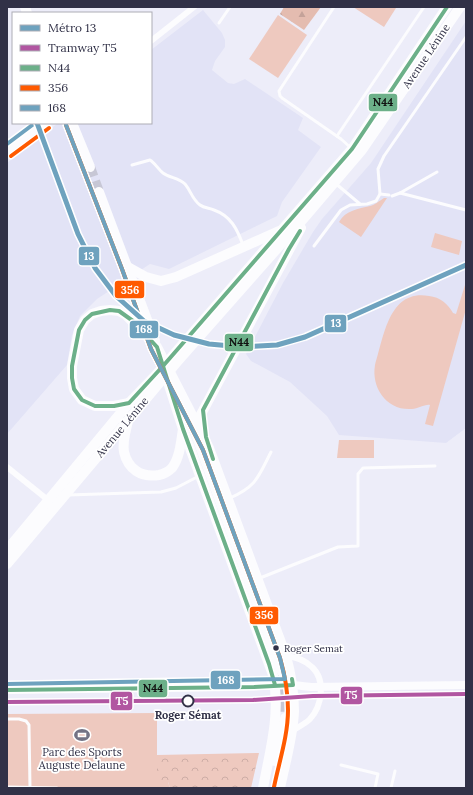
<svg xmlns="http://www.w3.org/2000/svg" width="473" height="795" viewBox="0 0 473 795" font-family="Lora,serif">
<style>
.built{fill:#e2e3f6}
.green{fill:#eec9bf}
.forest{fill:url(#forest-firs)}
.park{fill:url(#park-crowns)}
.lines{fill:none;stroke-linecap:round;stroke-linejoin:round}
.primary-tunnel{stroke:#c7c7d5;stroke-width:10;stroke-dasharray:10 5;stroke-linecap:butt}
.service{stroke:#fcfcfe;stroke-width:3}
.minor{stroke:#fcfcfe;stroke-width:6}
.tertiary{stroke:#fcfcfe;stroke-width:8}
.primary{stroke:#fcfcfe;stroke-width:10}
.tram{stroke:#d0d0d4;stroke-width:1}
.bus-1-casing{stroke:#fff;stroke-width:7}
.bus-2-casing{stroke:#fff;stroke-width:7}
.bus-3-casing{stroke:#fff;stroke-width:7}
.bus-1{stroke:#6cb089;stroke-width:4}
.bus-2{stroke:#ff5a00;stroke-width:4}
.bus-3{stroke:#6ea2be;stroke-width:4}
.tram-1-casing{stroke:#fff;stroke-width:7}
.tram-1{stroke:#b156a1;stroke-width:4}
.metro-1-casing{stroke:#fff;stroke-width:8}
.metro-1{stroke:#6ea2be;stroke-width:5}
.bus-dot{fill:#313147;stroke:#fff;stroke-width:1.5}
.stop-dot{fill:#fff;stroke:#313147;stroke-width:2}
.labels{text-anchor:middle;stroke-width:3.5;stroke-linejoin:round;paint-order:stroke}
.bus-label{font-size:10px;fill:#313147;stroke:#fff;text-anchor:start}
.street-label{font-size:11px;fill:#313147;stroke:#fff}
.stop-label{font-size:11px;font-weight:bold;fill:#313147;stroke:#fff}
.poi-label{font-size:11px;fill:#313147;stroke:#fff}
.line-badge{stroke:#fff;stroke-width:1.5}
.badge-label{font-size:11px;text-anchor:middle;font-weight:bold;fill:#fff}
.pale-badge-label{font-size:11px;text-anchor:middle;font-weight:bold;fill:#111}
</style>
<defs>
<pattern id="forest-firs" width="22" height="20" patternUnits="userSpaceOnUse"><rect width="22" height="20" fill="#e4bcb0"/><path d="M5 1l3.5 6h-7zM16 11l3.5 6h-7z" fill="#c4a299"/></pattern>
<pattern id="park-crowns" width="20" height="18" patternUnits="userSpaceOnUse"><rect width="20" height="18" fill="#eec9bf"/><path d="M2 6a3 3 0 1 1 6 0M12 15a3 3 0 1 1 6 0" fill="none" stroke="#cdada6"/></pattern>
</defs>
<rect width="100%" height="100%" fill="#ededf9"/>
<g class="built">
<path d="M203,10L222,33L225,40V47L215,61L212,70L228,83L234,84L245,79L303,118L298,130L321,147L282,202L277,216L169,269L150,264L97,299L80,316L72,335L67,365L7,434V163L58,123H151V50Z"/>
<path d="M466,21V428L446,443L339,435L327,416L290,382L251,361L246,354L283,283L313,232L322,219L371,163Z"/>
</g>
<g class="green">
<path d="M353,7H394L396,8L384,27Z"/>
<path d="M278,15L307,35L278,78L249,59Z"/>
<path d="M384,198H387L361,237L339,222C346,210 358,209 370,206C375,205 379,201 384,198Z"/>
<path d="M435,233L462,241L459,255L431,247Z"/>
<path d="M465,285H466V309L433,426L425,424L430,405C425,404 418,409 412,409C387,411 371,388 375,365C384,336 389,289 429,296C440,297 448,304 453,313L456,314Z"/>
<path d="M339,440H374V458H337Z"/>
<path d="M157,713V782H168L170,788H7V714Z"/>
</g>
<path class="forest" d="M284,7H321L304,30L280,14Z"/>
<path class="park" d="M259,753L251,788H170L168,782L157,783V755Z"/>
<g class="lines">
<g class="primary-tunnel">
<path d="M90,167L99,192"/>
<path d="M282,672L285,690V718"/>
</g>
<g class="service">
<path d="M334,7L279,91L280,96L282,98L341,139L351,148"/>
<path d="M219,23L230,7"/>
<path d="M337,136L424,7"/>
<path d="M7,139L11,148"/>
<path d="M132,165L150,160C155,163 158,169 163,173C170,178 179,178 185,184C191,191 192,199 200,205C204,208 209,208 214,210C231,216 237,229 243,245"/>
<path d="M437,172L400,193L466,210"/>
<path d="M335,183L360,204"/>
<path d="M380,194L389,195"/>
<path d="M392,196L400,193"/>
<path d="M314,246L341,210L350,205L367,204L376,201L380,194L378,169L384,156L466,37"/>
<path d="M68,495L161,492L176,488L199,476"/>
<path d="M230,498C257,486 258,477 271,452"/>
<path d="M260,578L338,547L358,546V474L363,468L435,466"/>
<path d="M7,719H19L26,721L29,725L30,788"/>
<path d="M341,765L378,774L375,788"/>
<path d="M7,787L57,788"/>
<path d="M391,788L395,771"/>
</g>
<g class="minor">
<path d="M151,41L194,7"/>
<path d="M7,151L45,123"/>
<path d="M7,467L48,500"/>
<path d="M286,656C296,657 305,660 312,667C326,680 322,706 310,719C305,724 298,727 292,731"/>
</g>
<path class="tertiary" d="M7,690L235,687L293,685L311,687L466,685"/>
<g class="primary">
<path d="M25,7L27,13"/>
<path d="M72,123L90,167"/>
<path d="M99,192L155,341"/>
<path d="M128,267L146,277L161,281L176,277L279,231"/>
<path d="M166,376L183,429L273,675C281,713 270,751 263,788"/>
<path d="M129,403L114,406H95L82,400L74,389L72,378V366L79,330L85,320L92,314L101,311L110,310L119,311L126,315L157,347L209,448L286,656C291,674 294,692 294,711C293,737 285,763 280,788"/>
<path d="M128,421C126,431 122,441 124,452C128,469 141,478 159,475C164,474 168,472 172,468C180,457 181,442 183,429"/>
<path d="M198,427L199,418L301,228"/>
<path d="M194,429L282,672"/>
<path d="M7,550L129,403L155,376L352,149L447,7"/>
<path d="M7,564L177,362L305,217L362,150L460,7"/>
<path d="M275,761L285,718"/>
</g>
<path class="tram" d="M158,697L169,700"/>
<defs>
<g id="bus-1">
<path d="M110,310L119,311L133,321L157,347L163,366L129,403L114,406H95L82,400L74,389L72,378V366L79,330L85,320L92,314Z"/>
<path d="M163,366L183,429L269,664L275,685"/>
<path d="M163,366L352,149L447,7"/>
<path d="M213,459L206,437L203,410L289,249L300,231"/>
<path d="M7,690L254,687L293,685L292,679"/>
</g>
<g id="bus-2">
<path d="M66,125L122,269L151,349L203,450L280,658C285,675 288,692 288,710C288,736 279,762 274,787"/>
<path d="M11,156L49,128"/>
</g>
<g id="bus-3">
<path d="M7,144L35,123"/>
<path d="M7,684L285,679L280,658L203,450L151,349L122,269L66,125"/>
</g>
</defs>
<use href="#bus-1" class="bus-1-casing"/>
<use href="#bus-2" class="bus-2-casing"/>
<use href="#bus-3" class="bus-3-casing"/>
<use href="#bus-1" class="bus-1"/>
<use href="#bus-2" class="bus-2"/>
<use href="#bus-3" class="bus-3"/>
<defs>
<path id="tram-1" d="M7,702L253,700L313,696L466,694"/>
</defs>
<use href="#tram-1" class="tram-1-casing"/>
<use href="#tram-1" class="tram-1"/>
<defs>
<path id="metro-1" d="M37,123L78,234L95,268L116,296L144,321L174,335L209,344L242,347L277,345L305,337L466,265"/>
</defs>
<use href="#metro-1" class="metro-1-casing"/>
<use href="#metro-1" class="metro-1"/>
</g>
<defs>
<symbol id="stadium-bare" viewBox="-9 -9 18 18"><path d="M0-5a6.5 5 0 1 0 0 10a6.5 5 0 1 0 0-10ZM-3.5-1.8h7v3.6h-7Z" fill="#737385" stroke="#fff" stroke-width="2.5" paint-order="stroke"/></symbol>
</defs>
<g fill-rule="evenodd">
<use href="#stadium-bare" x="71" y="724" width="22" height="22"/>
</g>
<circle class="bus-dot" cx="276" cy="648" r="3.5"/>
<circle class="stop-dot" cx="188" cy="701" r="5.5"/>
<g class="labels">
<g class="bus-label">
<text x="284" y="652">Roger Semat</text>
</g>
<g class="street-label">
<text transform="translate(426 56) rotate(-56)" y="4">Avenue Lénine</text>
<text transform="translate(122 427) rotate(-50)" y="4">Avenue Lénine</text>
</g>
<g class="stop-label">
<text x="188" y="719">Roger Sémat</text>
</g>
<g class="poi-label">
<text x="82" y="756">Parc des Sports<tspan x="82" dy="13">Auguste Delaune</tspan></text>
</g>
</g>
<g class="line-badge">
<rect x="368" y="93" width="30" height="19" rx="4" fill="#6cb089"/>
<rect x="78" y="246" width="22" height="20" rx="4" fill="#6ea2be"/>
<rect x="114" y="280" width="31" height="19" rx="4" fill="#ff5a00"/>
<rect x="324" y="314" width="23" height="19" rx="4" fill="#6ea2be"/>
<rect x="129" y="320" width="30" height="19" rx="4" fill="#6ea2be"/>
<rect x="224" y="333" width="30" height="19" rx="4" fill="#6cb089"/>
<rect x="249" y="606" width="30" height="19" rx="4" fill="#ff5a00"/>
<rect x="210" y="670" width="31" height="20" rx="4" fill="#6ea2be"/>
<rect x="138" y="679" width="30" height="19" rx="4" fill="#6cb089"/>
<rect x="340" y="686" width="23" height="19" rx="4" fill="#b156a1"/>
<rect x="110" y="691" width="23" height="20" rx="4" fill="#b156a1"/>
</g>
<g class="badge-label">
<text x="89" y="260">13</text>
<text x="130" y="294">356</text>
<text x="336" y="327">13</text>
<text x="144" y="333">168</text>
<text x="264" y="619">356</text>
<text x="226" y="684">168</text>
<text x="351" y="699">T5</text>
<text x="122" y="705">T5</text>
</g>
<g class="pale-badge-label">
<text x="383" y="106">N44</text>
<text x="239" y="346">N44</text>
<text x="153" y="692">N44</text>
</g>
<rect width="473" height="795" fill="none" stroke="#313147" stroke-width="16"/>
<rect x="12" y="12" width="140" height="112" fill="#ffffff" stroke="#adadb5"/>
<rect x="20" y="25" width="20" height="6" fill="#6ea2be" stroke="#adadb5"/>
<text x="48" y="32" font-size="12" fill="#313147">Métro 13</text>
<rect x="20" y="45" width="20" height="6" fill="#b156a1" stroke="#adadb5"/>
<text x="48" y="52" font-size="12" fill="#313147">Tramway T5</text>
<rect x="20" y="65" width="20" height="6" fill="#6cb089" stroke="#adadb5"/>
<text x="48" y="72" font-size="12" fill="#313147">N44</text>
<rect x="20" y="85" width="20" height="6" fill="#ff5a00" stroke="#adadb5"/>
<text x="48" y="92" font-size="12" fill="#313147">356</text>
<rect x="20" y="105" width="20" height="6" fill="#6ea2be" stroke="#adadb5"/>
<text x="48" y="112" font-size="12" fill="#313147">168</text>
</svg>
